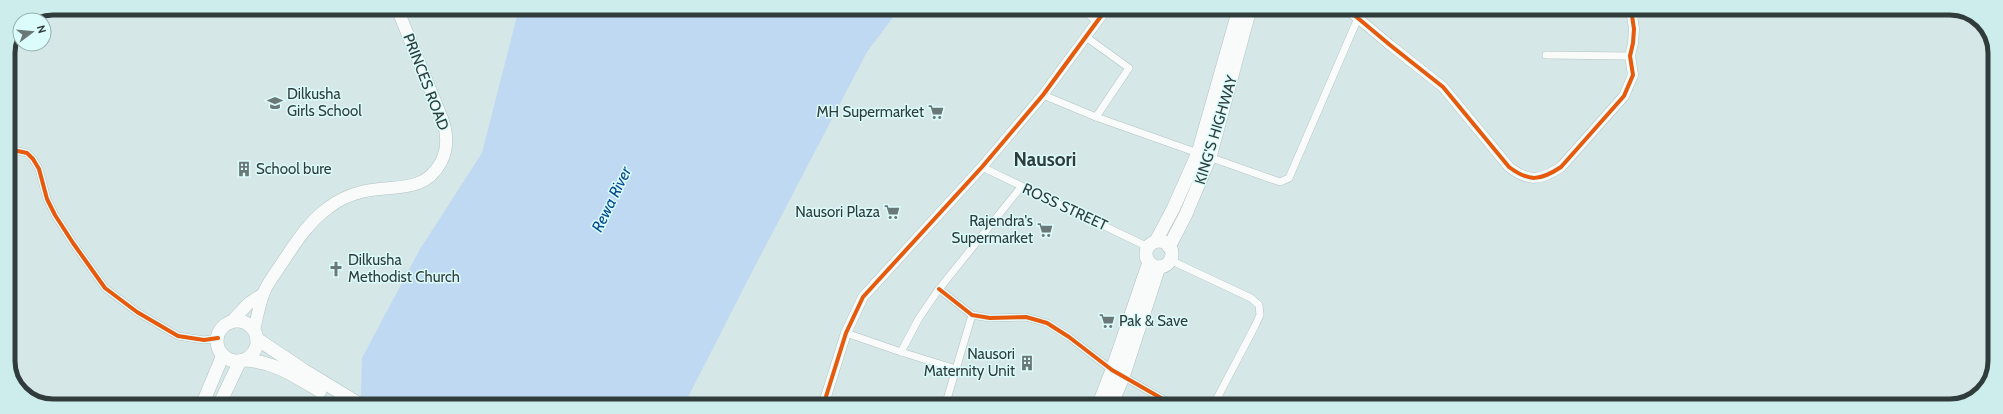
<svg xmlns="http://www.w3.org/2000/svg" width="2003" height="414" viewBox="0 0 2003 414" font-family="Cabin,sans-serif">
<style>
.water{fill:#bfd9f2}
.lines{fill:none;stroke-linecap:round;stroke-linejoin:round}
.street-casing{stroke:#b4c2c2;stroke-width:8}
.secondary-casing{stroke:#b4c2c2;stroke-width:11}
.primary-casing{stroke:#b4c2c2;stroke-width:13}
.highway-casing{stroke:#b4c2c2;stroke-width:14}
.street{stroke:#f9fbfb;stroke-width:7}
.secondary{stroke:#f9fbfb;stroke-width:10}
.primary{stroke:#f9fbfb;stroke-width:12}
.highway{stroke:#f9fbfb;stroke-width:13}
.cycleway-casing{stroke:#dbfcfb;stroke-width:6}
.cycleway{stroke:#e8590c;stroke-width:4}
.labels{text-anchor:middle;stroke-width:3;stroke-linejoin:round;paint-order:stroke}
.street-label{font-size:15px;fill:#303c3c;stroke:#dbfcfb}
.poi-label{font-size:15px;fill:#303c3c;stroke:#dbfcfb;text-anchor:start}
.water-label{font-size:16px;font-style:italic;fill:#024a8d;stroke:#dbfcfb}
.district-label{font-size:19px;font-weight:bold;fill:#303c3c;stroke:#dbfcfb}
.rim{fill:none;stroke:#303c3c;stroke-width:5}
</style>
<rect width="100%" height="100%" fill="#d5e7e7"/>
<path class="water" d="M519,8H900L867,52L755,266L684,405H355L361,395L362,358L420,249L482,153Z"/>
<g class="lines">
<defs>
<g id="street">
<path d="M1081,8L1097,22"/>
<path d="M1086,37L1129,68L1096,117"/>
<path d="M1546,55L1630,56"/>
<path d="M1043,95L1096,117L1280,182L1289,178L1358,18"/>
<path d="M8,149L27,153L33,159L39,169L47,199L55,215L73,243L105,288L137,312L178,336L204,340L218,338"/>
<path d="M982,167L1148,247"/>
<path d="M1170,260L1251,298L1259,305L1260,315L1255,326L1213,406"/>
<path d="M939,289L972,315L990,318L1026,317L1047,323L1069,337L1112,370L1175,406"/>
<path d="M846,333L901,352L956,369"/>
<path d="M901,352L919,318L939,289L1021,187"/>
<path d="M825,400L833,406"/>
<path d="M945,406L972,315"/>
</g>
<g id="secondary">
<path d="M1347,9L1390,45L1443,87L1509,167C1529,182 1540,181 1561,167L1624,96L1633,75L1630,56L1633,43L1634,29L1631,9"/>
<path d="M823,406L846,333L863,297L982,167L1043,95L1107,8"/>
</g>
<g id="primary">
<path d="M230,323L249,303L263,294"/>
<path d="M254,330C257,318 259,306 263,295C266,285 273,277 278,269C293,247 307,223 328,208C337,201 349,195 361,192C391,184 424,195 441,162C448,149 447,134 443,121L397,8"/>
</g>
<g id="highway">
<path d="M1156,241L1173,209L1198,153L1239,9"/>
<circle cx="1159" cy="254" r="13"/>
<path d="M1169,247L1186,214L1210,157L1250,9"/>
<circle cx="237" cy="341" r="20"/>
<path d="M257,339L305,371L361,405"/>
<path d="M245,360C275,362 295,376 320,391"/>
<path d="M202,405L223,355"/>
<path d="M219,405L240,361"/>
<path d="M1098,406L1112,370L1149,262"/>
<path d="M1111,406L1123,377L1159,267"/>
</g>
</defs>
<use href="#street" class="street-casing"/>
<use href="#secondary" class="secondary-casing"/>
<use href="#primary" class="primary-casing"/>
<use href="#highway" class="highway-casing"/>
<use href="#street" class="street"/>
<use href="#secondary" class="secondary"/>
<use href="#primary" class="primary"/>
<use href="#highway" class="highway"/>
<defs>
<g id="cycleway">
<path d="M1347,9L1390,45L1443,87L1509,167C1529,182 1540,181 1561,167L1624,96L1633,75L1630,56L1633,43L1634,29L1631,9"/>
<path d="M8,149L27,153L33,159L39,169L47,199L55,215L73,243L105,288L137,312L178,336L204,340L218,338"/>
<path d="M939,289L972,315L990,318L1026,317L1047,323L1069,337L1112,370L1175,406"/>
<path d="M823,406L846,333L863,297L982,167L1043,95L1107,8"/>
</g>
</defs>
<use href="#cycleway" class="cycleway-casing"/>
<use href="#cycleway" class="cycleway"/>
</g>
<defs>
<symbol id="school-bare" viewBox="-9 -9 18 18"><path d="M0-5L7-2L0 1L-7-2ZM-4 1L0 2.5L4 1V4Q0 6-4 4Z" fill="#6a7878" stroke="#dbfcfb" stroke-width="2.5" paint-order="stroke"/></symbol>
<symbol id="supermarket-bare" viewBox="-9 -9 18 18"><path d="M-6-5.5h2.5l.6 2H6L4.5 2H-2.5L-4.4-4H-6ZM-1.5 3.2a1.3 1.3 0 1 0 .1 0ZM3 3.2a1.3 1.3 0 1 0 .1 0Z" fill="#6a7878" stroke="#dbfcfb" stroke-width="2.5" paint-order="stroke"/></symbol>
<symbol id="building-bare" viewBox="-9 -9 18 18"><path d="M-4-6H4V6H1V3H-1V6H-4ZM-2.5-4.3h1.7v1.8h-1.7ZM.8-4.3h1.7v1.8H.8ZM-2.5-1h1.7V.8h-1.7ZM.8-1h1.7V.8H.8Z" fill="#6a7878" stroke="#dbfcfb" stroke-width="2.5" paint-order="stroke"/></symbol>
<symbol id="church-bare" viewBox="-9 -9 18 18"><path d="M-1.2-6h2.4v3.5h3.3v2.4h-3.3V6h-2.4V-.1h-3.3v-2.4h3.3Z" fill="#6a7878" stroke="#dbfcfb" stroke-width="2.5" paint-order="stroke"/></symbol>
</defs>
<g fill-rule="evenodd">
<use href="#school-bare" x="264" y="92" width="22" height="22"/>
<use href="#supermarket-bare" x="925" y="101" width="22" height="22"/>
<use href="#building-bare" x="233" y="158" width="22" height="22"/>
<use href="#supermarket-bare" x="881" y="201" width="22" height="22"/>
<use href="#supermarket-bare" x="1034" y="219" width="22" height="22"/>
<use href="#church-bare" x="325" y="258" width="22" height="22"/>
<use href="#supermarket-bare" x="1096" y="310" width="22" height="22"/>
<use href="#building-bare" x="1016" y="352" width="22" height="22"/>
</g>
<g class="labels">
<g class="street-label">
<text transform="translate(426 82) rotate(69)" y="5">PRINCES ROAD</text>
<text transform="translate(1216 130) rotate(-73)" y="5">KING'S HIGHWAY</text>
<text transform="translate(1065 207) rotate(25)" y="5">ROSS STREET</text>
</g>
<g class="poi-label">
<text x="287" y="99">Dilkusha<tspan x="287" dy="17">Girls School</tspan></text>
<text x="924" y="117" text-anchor="end">MH Supermarket</text>
<text x="256" y="174">School bure</text>
<text x="880" y="217" text-anchor="end">Nausori Plaza</text>
<text x="1033" y="226" text-anchor="end">Rajendra's<tspan x="1033" dy="17">Supermarket</tspan></text>
<text x="348" y="265">Dilkusha<tspan x="348" dy="17">Methodist Church</tspan></text>
<text x="1119" y="326">Pak &amp; Save</text>
<text x="1015" y="359" text-anchor="end">Nausori<tspan x="1015" dy="17">Maternity Unit</tspan></text>
</g>
<g class="water-label">
<text transform="translate(611 199) rotate(-64)" y="6">Rewa River</text>
</g>
<g class="district-label">
<text x="1045" y="166">Nausori</text>
</g>
</g>
<path d="M0 0H2003V414H0ZM53 15H1950A38 38 0 0 1 1988 53V361A38 38 0 0 1 1950 399H53A38 38 0 0 1 15 361V53A38 38 0 0 1 53 15Z" fill="#cdedec" fill-rule="evenodd"/>
<path class="rim" d="M53 15H1950A38 38 0 0 1 1988 53V361A38 38 0 0 1 1950 399H53A38 38 0 0 1 15 361V53A38 38 0 0 1 53 15Z"/>
<g transform="translate(32 32) rotate(74)"><circle r="19" fill="#dbfcfb" stroke="#97afaf"/>
<path d="M0-3L7 15L0 10L-7 15Z" fill="#6a7878"/>
<text y="-6" font-size="11" font-weight="bold" text-anchor="middle" fill="#303c3c">N</text>
</g>
</svg>
